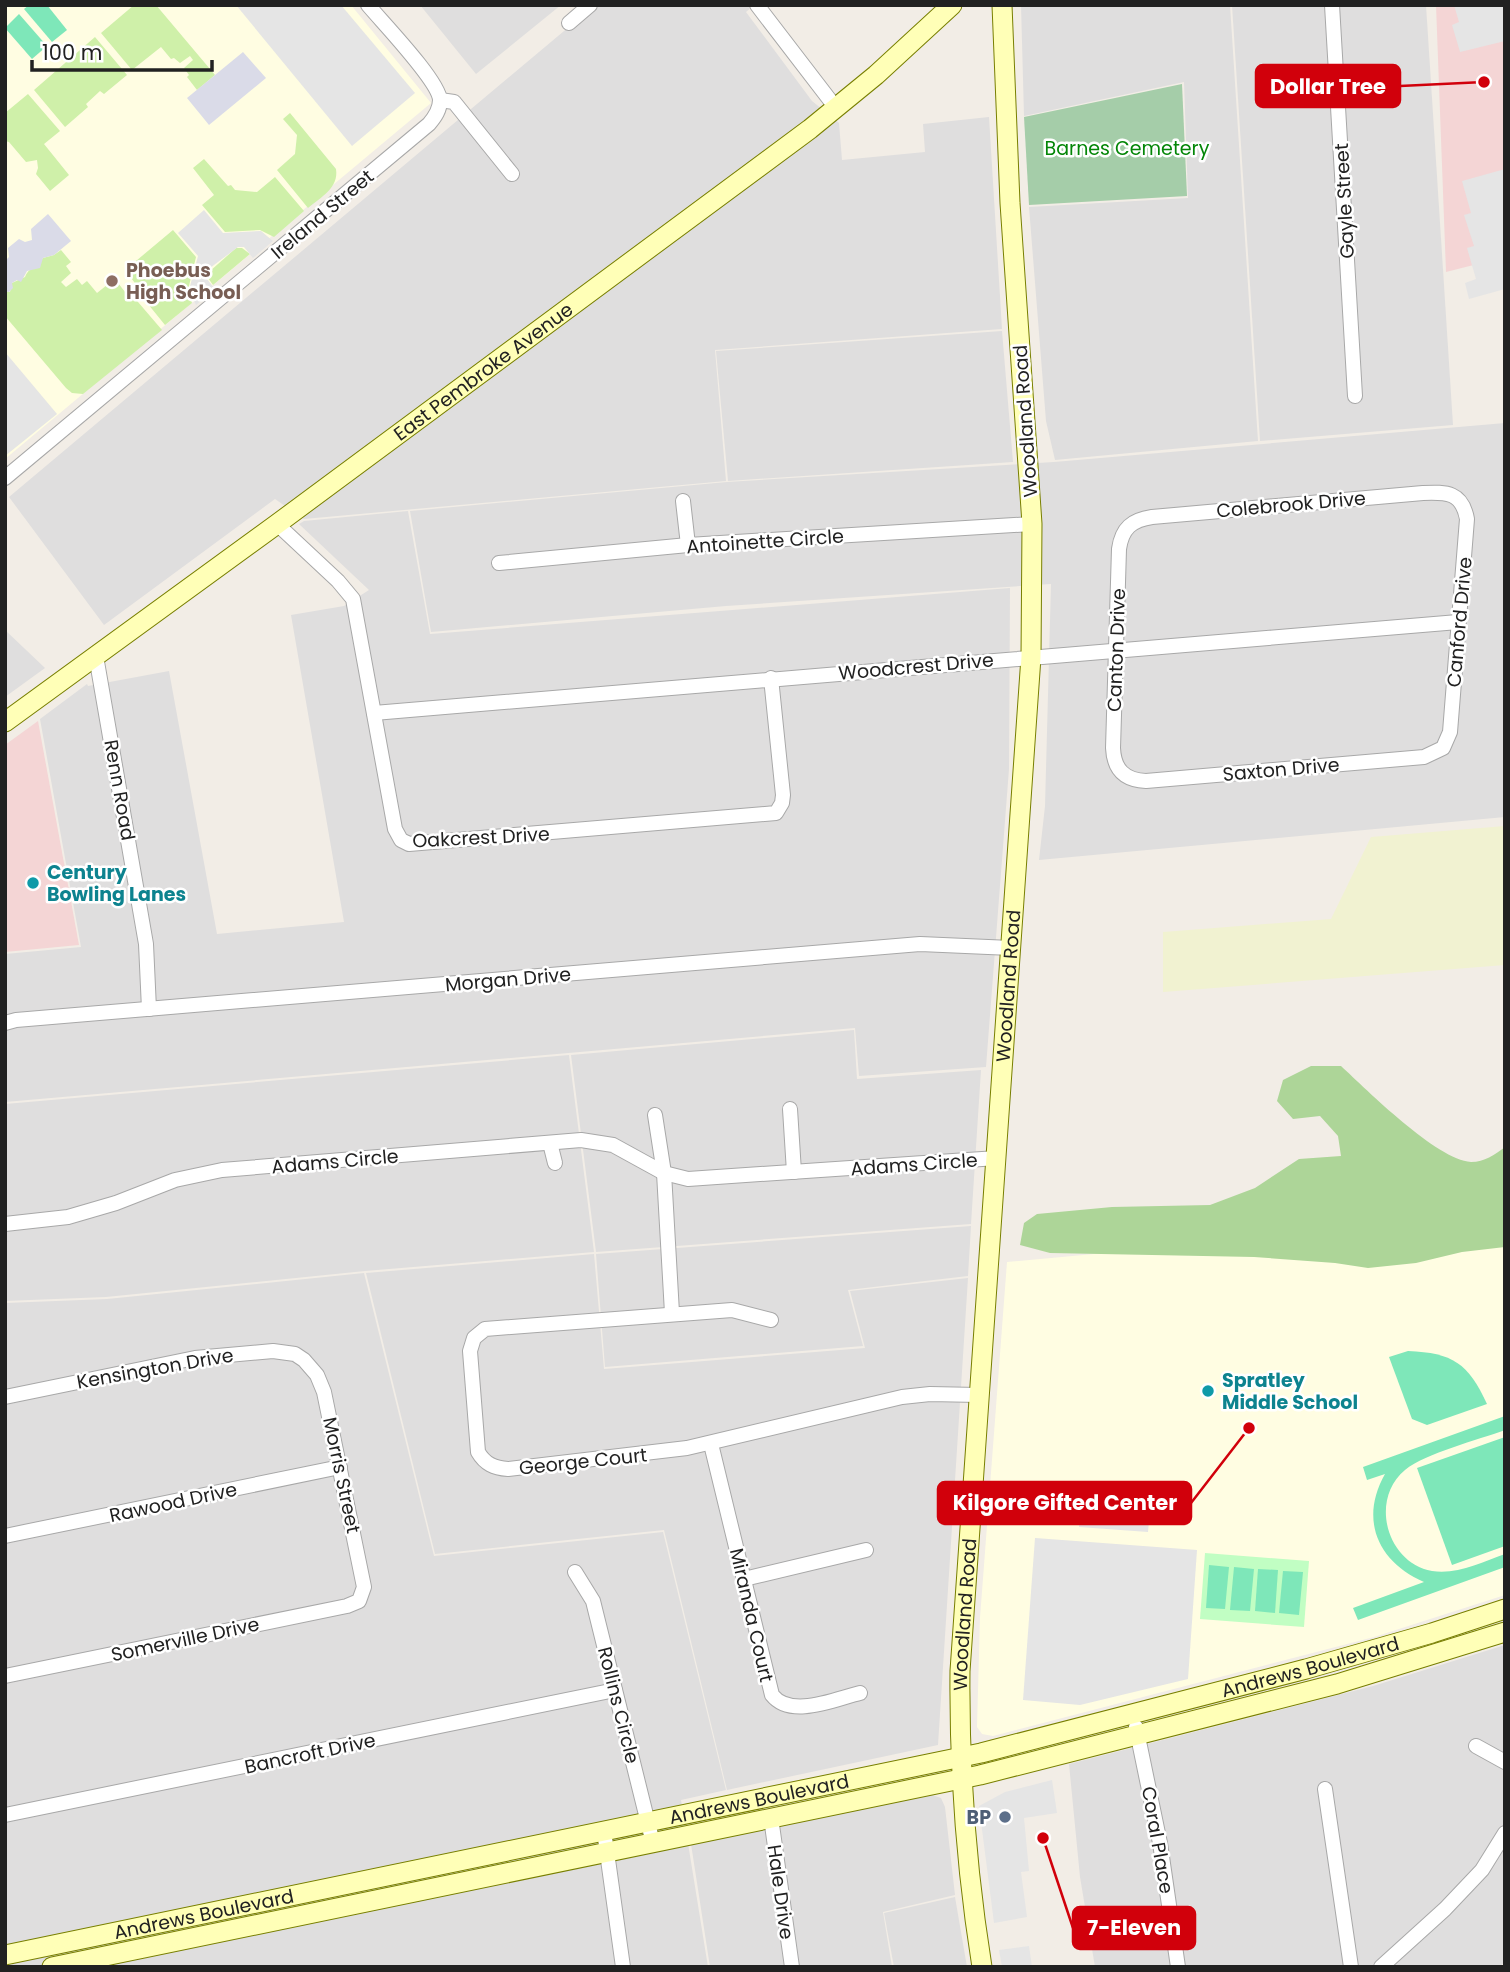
<svg xmlns="http://www.w3.org/2000/svg" width="1510" height="1972" viewBox="0 0 1510 1972" font-family="Poppins,sans-serif">
<style>
.residential{fill:#dfdede}
.commercial{fill:#f4d5d5}
.education{fill:#fffde2}
.farmland{fill:#f1f2d1}
.grass{fill:#cff0a9}
.forest{fill:#add598}
.cemetery{fill:#a5cda9}
.park{fill:#c1fec3}
.pitch{fill:#7ee7b9}
.parking{fill:#e5e5e5}
.plaza{fill:#dadbe8}
.lines{fill:none;stroke-linecap:round;stroke-linejoin:round}
.street-casing{stroke:#a8a8a8;stroke-width:16}
.secondary-casing{stroke:#787f00;stroke-width:21}
.street{stroke:#fff;stroke-width:14}
.secondary{stroke:#ffffb7;stroke-width:19}
.education-dot{fill:#8d6e63;stroke:#fff;stroke-width:2.5}
.culture-dot{fill:#0f9aa8;stroke:#fff;stroke-width:2.5}
.service-dot{fill:#5c6f8a;stroke:#fff;stroke-width:2.5}
.labels{text-anchor:middle;stroke-width:5;stroke-linejoin:round;paint-order:stroke}
.park-label{font-size:19px;fill:#038607;stroke:#fff}
.street-label{font-size:19px;fill:#212121;stroke:#fff}
.education-label{font-size:19px;font-weight:bold;fill:#785e54;stroke:#fff;text-anchor:start}
.culture-label{font-size:19px;font-weight:bold;fill:#0d838f;stroke:#fff;text-anchor:start}
.service-label{font-size:19px;font-weight:bold;fill:#4e5e75;stroke:#fff;text-anchor:end}
.leader{fill:none;stroke:#d1000b;stroke-width:2.5}
.callout-dot{fill:#d1000b;stroke:#fff;stroke-width:2.5}
.callout{fill:#d1000b;stroke:#d1000b;stroke-width:2.5}
.callout-label{font-size:21px;text-anchor:middle;font-weight:bold;fill:#fff}
</style>
<rect width="100%" height="100%" fill="#f2ede6"/>
<g class="residential">
<path d="M420,5H561L476,74Z"/>
<path d="M595,5H754L746,12L812,101L839,123L842,160L925,152L923,124L989,117L1002,329L715,350L726,481L304,519L275,499L104,625L9,497Z"/>
<path d="M1021,5H1230L1258,441L1055,460L1046,421L1029,207L1188,198L1184,82L1024,116Z"/>
<path d="M1232,5H1426L1453,425L1260,441Z"/>
<path d="M1002,331L1013,462L728,481L716,351Z"/>
<path d="M1505,423V817L1039,860L1045,806L1051,584L726,606L431,632L410,511L727,482L1054,462Z"/>
<path d="M408,511L430,634L1010,588L1009,769L986,1067L859,1076L855,1028L5,1102V954L81,947L40,719L87,684L88,686L169,671L217,934L344,922L291,615L344,606L369,590L299,524L304,521Z"/>
<path d="M5,630L45,668L5,697Z"/>
<path d="M854,1030L857,1079L981,1070L971,1224L596,1252L571,1055Z"/>
<path d="M569,1055L594,1252L365,1271L106,1297L5,1301V1104Z"/>
<path d="M971,1226L968,1276L848,1290L863,1346L605,1367L596,1254Z"/>
<path d="M594,1254L604,1369L865,1348L850,1291L968,1278L938,1745L727,1790L664,1530L435,1554L366,1273Z"/>
<path d="M364,1273L434,1556L663,1532L726,1790L681,1800L708,1967H5V1303L107,1299Z"/>
<path d="M1505,1645V1962L1499,1967H1095L1080,1877L1069,1764L1373,1686Z"/>
<path d="M929,1794L941,1798L945,1807L955,1895L883,1912L892,1967H710L691,1844Z"/>
<path d="M955,1897L967,1967H894L884,1913Z"/>
</g>
<g class="commercial">
<path d="M1436,5H1505V257L1446,272Z"/>
<path d="M38,721L79,945L5,952V745Z"/>
</g>
<g class="education">
<path d="M5,5H351L431,103L5,459Z"/>
<path d="M1505,1216V1595L1374,1637L993,1736L982,1734L977,1727L980,1618L1007,1262Z"/>
</g>
<path class="farmland" d="M1505,826V965L1163,992V932L1331,919L1371,837Z"/>
<g class="grass">
<path d="M134,5H156L215,75L197,90L187,77L189,75L184,68L193,60L190,56L180,63L174,58L171,59L161,47L132,70L101,33Z"/>
<path d="M95,37L127,75L104,94L100,91L86,104L88,107L65,127L34,90Z"/>
<path d="M28,94L60,131L44,144L69,175L50,191L36,174L38,168L37,160L26,162L9,142L5,141V113Z"/>
<path d="M290,113L336,169C339,188 321,197 308,208L277,170L295,154L297,135L283,119Z"/>
<path d="M204,159L228,186L231,185L235,190L257,192L275,177L304,211L274,237L260,230L225,232L202,205L214,195L193,168Z"/>
<path d="M173,230L196,257L188,290L192,303L165,325L135,288L137,286L129,275L139,266L136,261Z"/>
<path d="M236,248H242L250,254L213,285L208,278L209,272Z"/>
<path d="M61,250L71,262L66,266L71,273L61,282L66,287L77,279L82,285L87,281L97,293L107,285L111,289L118,283L129,297L132,295L162,330L83,394L72,393L66,388L5,316V291L10,292L12,283L25,277C28,268 38,266 43,258L54,255Z"/>
</g>
<path class="forest" d="M1311,1066H1341C1367,1090 1437,1160 1471,1162C1485,1162 1494,1155 1505,1147V1247L1462,1252L1416,1263L1368,1268L1335,1263L1254,1257L1050,1253L1020,1245L1024,1223L1037,1214L1112,1207L1210,1205L1255,1188L1299,1159L1341,1156L1338,1136L1320,1116L1293,1119L1277,1101L1283,1080Z"/>
<path class="cemetery" d="M1182,84L1187,196L1029,205L1024,117Z"/>
<path class="park" d="M1205,1553L1309,1561L1304,1627L1200,1619Z"/>
<g class="pitch">
<path d="M29,5H47L67,30L52,42L24,9Z"/>
<path d="M19,14L47,46L32,59L5,28Z"/>
<path d="M1408,1351C1453,1353 1468,1363 1487,1404L1427,1425L1412,1419L1389,1357Z"/>
<path d="M1505,1416V1430C1478,1440 1426,1453 1405,1470C1369,1500 1387,1563 1432,1571C1457,1575 1482,1562 1505,1554V1567L1358,1620L1353,1608L1424,1582C1378,1562 1359,1520 1385,1474L1367,1480L1363,1467Z"/>
<path d="M1505,1437V1546L1452,1565L1417,1468Z"/>
<path d="M1209,1565L1229,1567L1225,1609L1206,1608Z"/>
<path d="M1234,1567L1254,1569L1250,1611L1230,1610Z"/>
<path d="M1258,1569L1278,1570L1275,1613L1255,1611Z"/>
<path d="M1283,1571L1303,1572L1299,1615L1279,1613Z"/>
</g>
<g class="parking">
<path d="M236,5H341L415,93L352,146Z"/>
<path d="M1454,5H1505V41L1460,52L1452,25L1459,22Z"/>
<path d="M1505,169V289L1469,299L1465,283L1476,279L1467,248L1474,246L1464,215L1471,213L1462,181Z"/>
<path d="M204,210L223,233L261,231L273,241L253,258L244,247H238L210,268L207,279L215,289L196,305L189,290L198,256L178,233Z"/>
<path d="M5,352L57,414L5,456Z"/>
<path d="M1064,1494L1131,1499V1509L1150,1511L1148,1532L1079,1527L1080,1519L1062,1517Z"/>
<path d="M1035,1538L1197,1550L1188,1679L1080,1705L1023,1700Z"/>
<path d="M1052,1780L1057,1813L1024,1818L1029,1871L1021,1872L1027,1917L994,1923L979,1806L1005,1792Z"/>
<path d="M1029,1946L1032,1967H1002L999,1950Z"/>
</g>
<g class="plaza">
<path d="M243,52L266,78L209,125L187,98Z"/>
<path d="M48,214L71,241L54,255L43,258L40,268L27,271L21,282L17,280L12,283L13,288L9,292L5,291V261L9,257L8,248L19,239L25,242L32,240L31,229Z"/>
</g>
<g class="lines">
<defs>
<g id="street">
<path d="M757,5L836,108"/>
<path d="M1332,5L1355,396"/>
<path d="M569,23L590,5"/>
<path d="M440,100L454,102L512,174"/>
<path d="M5,478L429,124C435,117 440,110 440,100C439,81 383,23 368,5"/>
<path d="M1423,493C1447,492 1462,492 1467,519L1450,732L1443,748L1424,757L1146,781C1124,780 1114,769 1113,748L1119,549C1122,528 1132,520 1152,517Z"/>
<path d="M683,501L688,545"/>
<path d="M277,524L338,581L353,599L395,829L401,840L409,844L776,813L782,803L783,795L771,678"/>
<path d="M499,563L688,545L1032,524"/>
<path d="M96,656L146,944L149,1009"/>
<path d="M374,713C735,681 1097,654 1458,622"/>
<path d="M5,1023L16,1020L920,944L1011,948"/>
<path d="M790,1109L794,1172"/>
<path d="M655,1115L664,1173L672,1313"/>
<path d="M550,1143L555,1163"/>
<path d="M5,1224L68,1217L116,1203L175,1180L222,1170L581,1140L613,1145L664,1173L688,1179L997,1158"/>
<path d="M771,1320L732,1310L485,1329L474,1338L470,1351L478,1452C485,1464 494,1468 508,1469L687,1448L902,1397L930,1394L978,1395"/>
<path d="M5,1397L195,1358L273,1351L295,1354L304,1360L317,1375L324,1392L364,1587L359,1601L347,1606L5,1676"/>
<path d="M711,1444L772,1695C791,1719 835,1699 860,1693"/>
<path d="M5,1536L340,1467"/>
<path d="M575,1572L593,1601L653,1843"/>
<path d="M744,1579L866,1550"/>
<path d="M1136,1727L1160,1843L1178,1967"/>
<path d="M1476,1746L1505,1762"/>
<path d="M1325,1789L1351,1967"/>
<path d="M5,1815L615,1690"/>
<path d="M771,1818L792,1967"/>
<path d="M604,1831L623,1967"/>
<path d="M1381,1967L1445,1909L1482,1870L1505,1833"/>
</g>
<g id="secondary">
<path id="s1" d="M5,722L277,524L810,129L876,75L952,5"/>
<path id="s2" d="M5,1955L981,1753L1306,1669L1432,1633L1505,1609"/>
<path d="M52,1967L980,1775L1337,1684L1505,1632"/>
<path id="s3" d="M982,1967C966,1867 959,1772 960,1671L1031,657L1032,524L1010,203L1002,5"/>
</g>
</defs>
<use href="#street" class="street-casing"/>
<use href="#secondary" class="secondary-casing"/>
<use href="#street" class="street"/>
<use href="#secondary" class="secondary"/>
</g>
<circle class="education-dot" cx="112" cy="281" r="7"/>
<g class="culture-dot">
<circle cx="33" cy="883" r="7"/>
<circle cx="1208" cy="1391" r="7"/>
</g>
<circle class="service-dot" cx="1005" cy="1817" r="7"/>
<g class="labels">
<g class="park-label">
<text x="1127" y="155">Barnes Cemetery</text>
</g>
<g class="street-label">
<text transform="translate(1344 201) rotate(-93)" y="7">Gayle Street</text>
<text transform="translate(322 214) rotate(-40)" y="7">Ireland Street</text>
<text dy="7" stroke="none"><textPath href="#s1" startOffset="593">East Pembroke Avenue</textPath></text>
<text transform="translate(1025 421) rotate(-94)" y="7">Woodland Road</text>
<text transform="translate(1291 504) rotate(-5)" y="7">Colebrook Drive</text>
<text transform="translate(765 541) rotate(-4)" y="7">Antoinette Circle</text>
<text transform="translate(1459 622) rotate(-85)" y="7">Canford Drive</text>
<text transform="translate(1116 650) rotate(-88)" y="7">Canton Drive</text>
<text transform="translate(916 666) rotate(-5)" y="7">Woodcrest Drive</text>
<text transform="translate(1281 769) rotate(-5)" y="7">Saxton Drive</text>
<text transform="translate(120 790) rotate(80)" y="7">Renn Road</text>
<text transform="translate(481 837) rotate(-3)" y="7">Oakcrest Drive</text>
<text transform="translate(508 979) rotate(-5)" y="7">Morgan Drive</text>
<text dy="7" stroke="none"><textPath href="#s3" startOffset="984">Woodland Road</textPath></text>
<text transform="translate(335 1161) rotate(-5)" y="7">Adams Circle</text>
<text transform="translate(914 1164) rotate(-4)" y="7">Adams Circle</text>
<text transform="translate(155 1368) rotate(-10)" y="7">Kensington Drive</text>
<text transform="translate(583 1461) rotate(-6)" y="7">George Court</text>
<text transform="translate(342 1475) rotate(78)" y="7">Morris Street</text>
<text transform="translate(173 1502) rotate(-12)" y="7">Rawood Drive</text>
<text transform="translate(752 1615) rotate(77)" y="7">Miranda Court</text>
<text dy="7" stroke="none"><textPath href="#s3" startOffset="354">Woodland Road</textPath></text>
<text transform="translate(185 1639) rotate(-12)" y="7">Somerville Drive</text>
<text dy="7" stroke="none"><textPath href="#s2" startOffset="1337">Andrews Boulevard</textPath></text>
<text transform="translate(619 1705) rotate(76)" y="7">Rollins Circle</text>
<text transform="translate(310 1753) rotate(-12)" y="7">Bancroft Drive</text>
<text dy="7" stroke="none"><textPath href="#s2" startOffset="770">Andrews Boulevard</textPath></text>
<text transform="translate(1158 1840) rotate(80)" y="7">Coral Place</text>
<text transform="translate(781 1892) rotate(82)" y="7">Hale Drive</text>
<text dy="7" stroke="none"><textPath href="#s2" startOffset="203">Andrews Boulevard</textPath></text>
</g>
<g class="education-label">
<text x="126" y="277">Phoebus<tspan x="126" dy="22">High School</tspan></text>
</g>
<g class="culture-label">
<text x="47" y="879">Century<tspan x="47" dy="22">Bowling Lanes</tspan></text>
<text x="1222" y="1387">Spratley<tspan x="1222" dy="22">Middle School</tspan></text>
</g>
<g class="service-label">
<text x="991" y="1824">BP</text>
</g>
</g>
<path class="leader" d="M1484 82L1400 86M1249 1428L1191 1503M1043 1838L1073 1928"/>
<g class="callout-dot">
<circle cx="1484" cy="82" r="7"/>
<circle cx="1249" cy="1428" r="7"/>
<circle cx="1043" cy="1838" r="7"/>
</g>
<g class="callout">
<rect x="1256" y="65" width="144" height="42" rx="7"/>
<rect x="938" y="1482" width="253" height="42" rx="7"/>
<rect x="1073" y="1907" width="122" height="42" rx="7"/>
</g>
<g class="callout-label">
<text x="1328" y="94">Dollar Tree</text>
<text x="1065" y="1510">Kilgore Gifted Center</text>
<text x="1134" y="1935">7-Eleven</text>
</g>
<rect width="1510" height="1972" fill="none" stroke="#212121" stroke-width="14"/>
<path d="M32 60v10h180v-10" fill="none" stroke="#212121" stroke-width="3.5"/>
<text x="42" y="60" font-size="21" fill="#212121" stroke="#ffffff" stroke-width="5" paint-order="stroke">100 m</text>
</svg>
